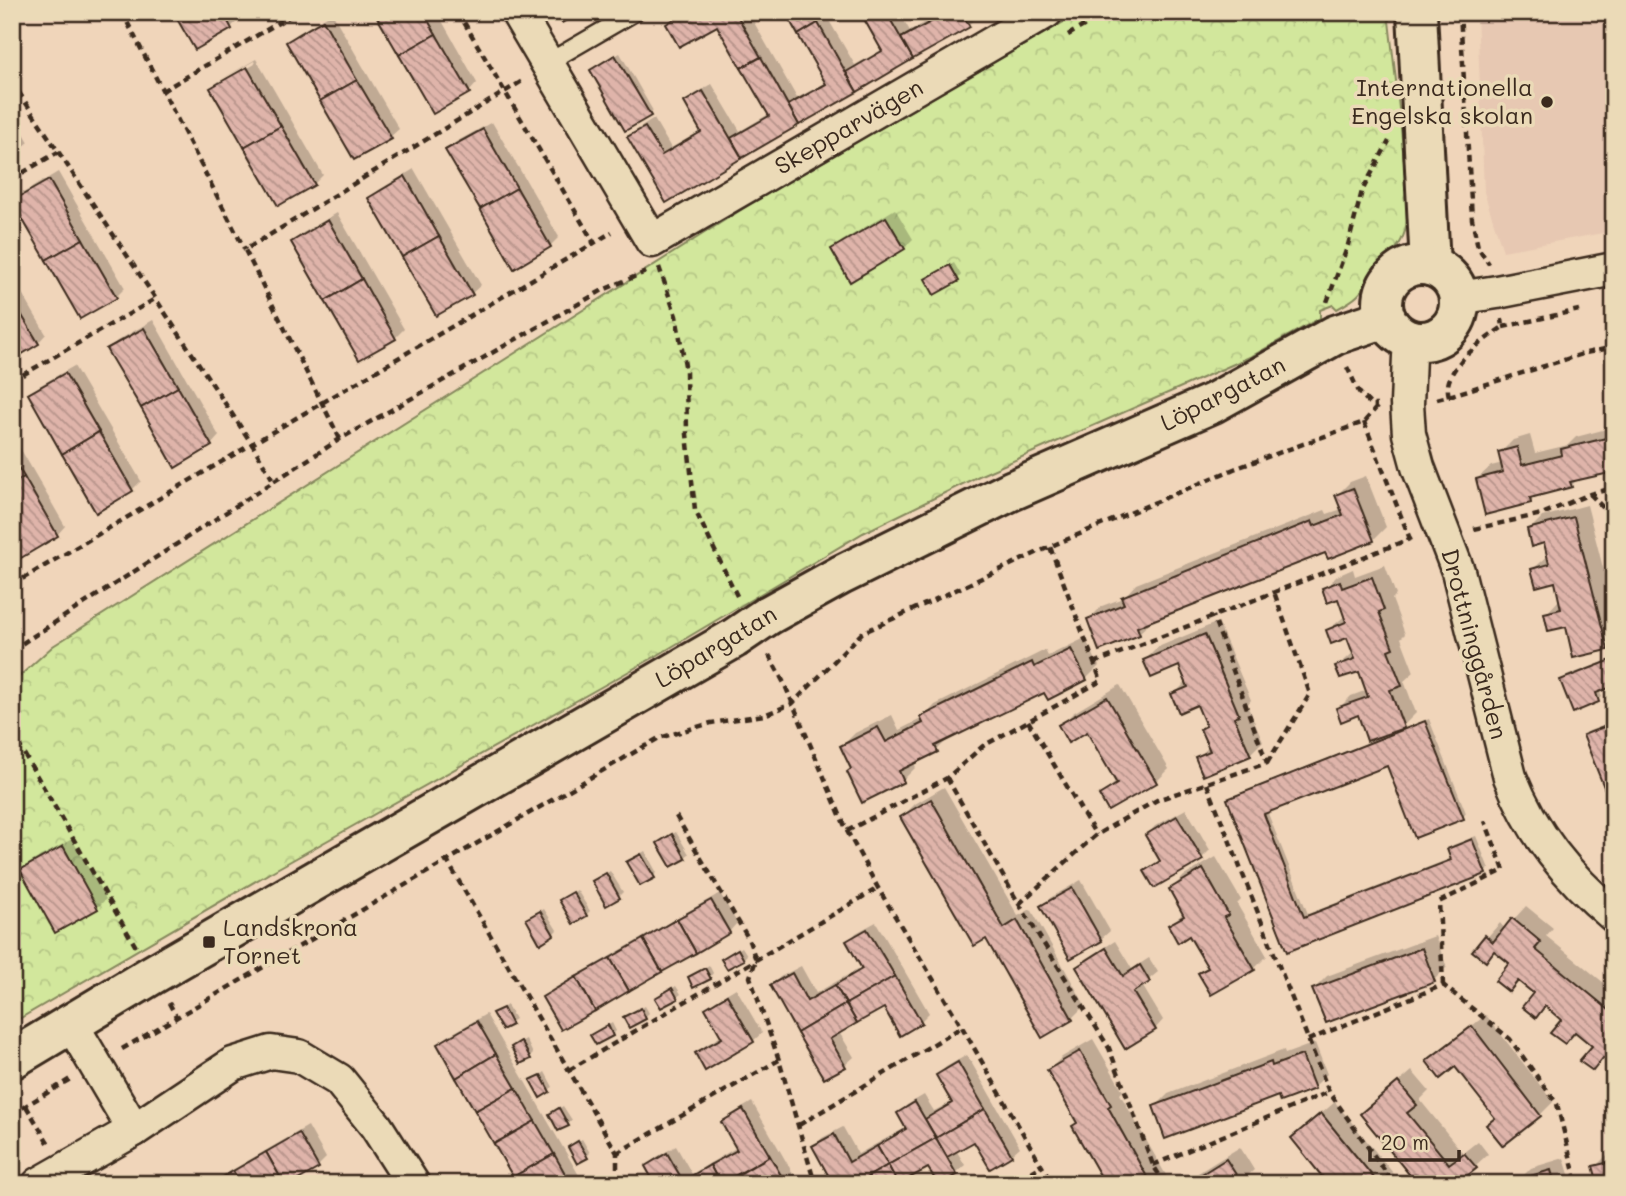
<svg xmlns="http://www.w3.org/2000/svg" width="1626" height="1196" viewBox="0 0 1626 1196" font-family="Mali,sans-serif">
<style>
.built{fill:#e7c8b2}
.forest{fill:url(#forest-crowns);stroke:#86885d;stroke-width:2}
.shadow{fill:#0003}
.building{fill:url(#building-back-hatch);stroke:#3b2a1e;stroke-width:2}
.lines{fill:none;stroke-linecap:round;stroke-linejoin:round}
.lane-casing{stroke:#3b2a1e;stroke-width:21}
.street-casing{stroke:#3b2a1e;stroke-width:37}
.secondary-casing{stroke:#3b2a1e;stroke-width:44}
.path{stroke:#3b2a1e;stroke-width:4.5;stroke-dasharray:7 5;stroke-linecap:butt}
.lane{stroke:#ebdab7;stroke-width:16}
.street{stroke:#ebdab7;stroke-width:32}
.secondary{stroke:#ebdab7;stroke-width:38}
.secondary-bridge-casing{stroke:#3b2a1e;stroke-width:44;stroke-linecap:butt}
.secondary-bridge{stroke:#ebdab7;stroke-width:38}
.poi-dot{fill:#3b2a1e;stroke:#ebdab7;stroke-width:2.5}
.labels{text-anchor:middle;stroke-width:7;stroke-linejoin:round;paint-order:stroke}
.poi-label{font-size:24px;fill:#3b2a1e;stroke:#ebdab7;text-anchor:end}
.street-label{font-size:24px;fill:#3b2a1e;stroke:#ebdab7}
</style>
<defs>
<pattern id="forest-crowns" width="20" height="18" patternUnits="userSpaceOnUse" patternTransform="scale(1.75)"><rect width="20" height="18" fill="#d2e79c"/><path d="M2 6a3 3 0 1 1 6 0M12 15a3 3 0 1 1 6 0" fill="none" stroke="#b5c686"/></pattern>
<pattern id="building-back-hatch" width="6" height="6" patternUnits="userSpaceOnUse" patternTransform="scale(1.75)"><rect width="6" height="6" fill="#dfb4aa"/><path d="M-1 5l2 2M0 0l6 6M5-1l2 2" fill="none" stroke="#b6938a"/></pattern>
</defs>
<rect width="100%" height="100%" fill="#f0d5ba"/>
<filter id="ink" filterUnits="userSpaceOnUse"><feTurbulence type="fractalNoise" baseFrequency=".0143" numOctaves="2"/><feDisplacementMap in="SourceGraphic" scale="14" xChannelSelector="R" yChannelSelector="G"/><feConvolveMatrix kernelMatrix="1 2 1 2 8 2 1 2 1" color-interpolation-filters="sRGB"/></filter>
<g filter="url(#ink)">
<path class="built" d="M1477,12H1614V231L1503,251L1484,192Z"/>
<path class="forest" d="M1081,12H1388C1394,67 1402,122 1405,178C1406,194 1410,214 1405,231C1397,257 1383,255 1373,272C1360,294 1361,296 1337,309L1333,305L1320,310V318L1252,356L981,475L863,533L658,655L273,871L12,1023V683L53,646L747,206Z"/>
<g class="shadow">
<path d="M175,12H236L240,19L231,27L196,48Z"/>
<path d="M376,12H437L477,83L469,92Z"/>
<path d="M683,12H748L797,98L827,82L787,12H824L855,65L883,49L862,12H899L910,31L938,15L937,12H974L977,17L968,25L667,200L630,137L638,129L654,119L671,148L702,130L686,103L695,94L712,84L740,131L769,114L717,23L668,24Z"/>
<path d="M332,13L399,129L390,137L288,42L297,34Z"/>
<path d="M620,53L653,111L650,114L592,70Z"/>
<path d="M256,59L323,175L314,184L279,204L212,88L219,81V85L255,64L254,61L220,80Z"/>
<path d="M12,113L29,142L12,156Z"/>
<path d="M492,122L559,237L550,246L448,151L456,142Z"/>
<path d="M414,169L481,285L472,293L437,314L370,198L379,190Z"/>
<path d="M58,172L125,288L116,297L81,317L14,201L23,193Z"/>
<path d="M895,209L913,239L904,248L833,249L842,241Z"/>
<path d="M337,213L404,329L395,338L293,242L301,234Z"/>
<path d="M954,263L961,275L958,279L931,276Z"/>
<path d="M12,276L46,334L38,343L12,357Z"/>
<path d="M153,320L219,436L211,445L109,349L117,341Z"/>
<path d="M74,366L141,481L132,490L30,395L39,386Z"/>
<path d="M1614,427V470L1578,479L1571,486L1538,494L1531,502L1477,479L1491,466L1503,463L1500,453L1513,440L1530,435L1535,453L1568,445L1576,437Z"/>
<path d="M12,434L65,526L57,535L12,540Z"/>
<path d="M1366,476L1386,527L1373,540L1326,551L1153,620L1139,633L1100,648L1089,619L1102,606L1123,598L1136,584L1325,510L1327,514L1342,509L1337,495L1350,482Z"/>
<path d="M1587,505L1614,611V641L1607,648L1546,614L1559,600L1556,580L1533,569L1549,555L1545,541L1529,530L1542,517Z"/>
<path d="M1385,565L1396,595L1392,599L1405,634L1401,638L1414,672L1404,681L1416,713L1398,731L1429,719L1466,813L1463,817L1388,764L1267,811L1308,914L1452,858L1449,849L1453,845L1476,836L1489,869L1485,872L1288,949L1229,800L1233,796L1369,742L1359,713L1338,709L1351,696L1367,690L1360,669L1337,667L1354,652L1348,635L1328,630L1346,615L1339,597L1324,589L1337,576L1353,569L1355,576Z"/>
<path d="M1218,622L1251,700L1247,705L1263,741L1250,754L1197,758L1210,746L1202,729L1207,724L1198,703L1173,695L1187,681L1180,664L1145,660L1158,647Z"/>
<path d="M1085,638L1099,666L1086,679L1045,690L950,737L937,750L913,762L916,767L903,780L852,768L842,746L855,733L892,715L899,730L923,718L935,705L1045,650L1048,656Z"/>
<path d="M1614,658V684L1599,690L1602,697L1598,701L1562,680L1566,676Z"/>
<path d="M1120,685L1169,769L1156,782L1101,795L1117,781L1088,730L1060,726L1073,713Z"/>
<path d="M1614,722V807L1585,735L1589,731Z"/>
<path d="M944,787L1018,916L1031,909L1085,1005L1072,1018L1043,1036L986,937L902,817L915,804Z"/>
<path d="M1186,809L1210,850L1202,858L1146,871L1161,859L1147,835L1155,826Z"/>
<path d="M676,832L689,854L685,857L663,839Z"/>
<path d="M72,839L106,899L97,908L56,931L22,871L31,862Z"/>
<path d="M645,851L657,873L653,876L628,862Z"/>
<path d="M1216,857L1241,900L1237,904L1267,956L1254,969L1201,974L1208,966L1190,934L1170,926L1184,912L1171,889L1184,876Z"/>
<path d="M610,871L623,892L619,896L598,878Z"/>
<path d="M1081,880L1110,931L1101,939L1071,957L1042,907L1050,898Z"/>
<path d="M577,890L590,911L586,915L565,897Z"/>
<path d="M720,893L737,923L729,932L544,997L553,989Z"/>
<path d="M1526,906L1553,928L1546,936L1614,991V1064L1605,1057L1592,1069L1594,1045L1547,1005L1536,1016V993L1512,963L1495,950L1475,951L1500,923L1505,929Z"/>
<path d="M544,909L557,930L553,934L532,916Z"/>
<path d="M876,922L929,1013L921,1021L884,1006L839,1032L854,1057L845,1065L825,1077L772,986L780,977L801,966L816,993L862,967L848,942L856,933Z"/>
<path d="M1435,936L1447,967L1434,980L1314,989L1327,976Z"/>
<path d="M1115,941L1132,969L1149,958L1158,972L1142,985L1163,1020L1155,1029L1078,967L1086,959Z"/>
<path d="M742,947L747,955L743,959H723Z"/>
<path d="M709,965L713,973L710,977L690,978Z"/>
<path d="M676,986L681,994L677,997L657,998Z"/>
<path d="M736,988L762,1033L753,1041L698,1053L706,1045L723,1035L707,1008L716,1000Z"/>
<path d="M507,1005L515,1019L502,1028L494,1014Z"/>
<path d="M645,1006L649,1013L645,1017L626,1018Z"/>
<path d="M486,1014L580,1177L573,1184H519L439,1045L448,1036Z"/>
<path d="M1486,1015L1553,1102L1540,1115L1496,1117L1456,1065L1429,1061L1442,1049Z"/>
<path d="M612,1023L616,1031L612,1035H592Z"/>
<path d="M526,1039L533,1054L530,1057L517,1044Z"/>
<path d="M1093,1039L1123,1091L1120,1094L1171,1184H1107L1078,1122L1049,1070L1062,1057Z"/>
<path d="M1315,1043L1327,1074L1314,1087L1280,1094L1155,1107L1168,1094L1284,1050L1285,1054Z"/>
<path d="M967,1055L1020,1147L1011,1155L975,1139L956,1150L965,1165L956,1173L939,1183L929,1165L897,1184L814,1147L822,1138L843,1127L858,1154L907,1127L899,1114L907,1105L924,1095L934,1111L953,1101L938,1075L946,1067Z"/>
<path d="M1412,1071L1429,1091L1420,1100L1463,1153L1478,1141L1488,1154L1455,1184L1362,1114Z"/>
<path d="M545,1072L553,1087L540,1095L533,1081Z"/>
<path d="M752,1102L799,1184H657L647,1166L655,1158L676,1146L692,1174L737,1147L723,1122L732,1114Z"/>
<path d="M1335,1102L1402,1184H1331L1293,1138Z"/>
<path d="M563,1106L572,1120L559,1129L555,1111Z"/>
<path d="M308,1126L326,1158L318,1166L287,1184H208Z"/>
<path d="M582,1139L590,1153L586,1157L570,1147Z"/>
<path d="M1240,1147L1254,1170L1245,1178L1248,1184H1187L1198,1173Z"/>
<path d="M1614,1152V1184L1595,1167L1608,1154Z"/>
<path d="M1564,1158L1572,1184H1519L1518,1181L1531,1168Z"/>
</g>
<g class="building">
<path d="M173,12H223L232,29L195,50Z"/>
<path d="M374,12H423L436,34L399,55Z"/>
<path d="M555,12H580L562,23Z"/>
<path d="M686,12H735L761,57L741,68L717,26L679,47L666,24Z"/>
<path d="M785,12H812L818,23L798,35Z"/>
<path d="M860,12H886L913,59L857,92L846,72L882,51Z"/>
<path d="M935,12H961L970,27L913,59L901,38L938,18Z"/>
<path d="M323,20L357,80L320,101L286,42Z"/>
<path d="M818,23L857,92L799,125L788,105L826,84L798,35Z"/>
<path d="M436,34L470,93L433,114L399,55Z"/>
<path d="M615,55L651,116L625,131L590,70Z"/>
<path d="M761,57L799,125L742,158L731,138L769,116L741,68Z"/>
<path d="M247,67L281,126L244,147L210,88Z"/>
<path d="M357,80L392,139L354,160L320,101Z"/>
<path d="M703,91L742,158L666,203L627,137L645,127L662,155L701,132L684,102Z"/>
<path d="M281,126L315,185L278,206L244,147Z"/>
<path d="M483,129L517,188L480,209L445,150Z"/>
<path d="M405,176L439,236L402,257L368,198Z"/>
<path d="M49,180L83,239L46,260L12,201Z"/>
<path d="M517,188L551,247L514,269L480,209Z"/>
<path d="M886,217L905,249L850,282L831,249Z"/>
<path d="M328,220L362,279L325,301L291,242Z"/>
<path d="M439,236L473,295L436,316L402,257Z"/>
<path d="M83,239L117,298L80,319L46,260Z"/>
<path d="M950,265L959,281L934,295L925,279Z"/>
<path d="M362,279L396,339L359,360L325,301Z"/>
<path d="M12,299L39,344L12,360Z"/>
<path d="M144,328L178,387L141,408L106,349Z"/>
<path d="M65,373L99,432L62,454L28,394Z"/>
<path d="M178,387L212,446L175,468L141,408Z"/>
<path d="M99,432L133,491L96,513L62,454Z"/>
<path d="M1614,436V472L1570,482L1572,487L1530,498L1531,503L1485,515L1476,479L1503,472L1498,452L1517,447L1522,465L1562,455L1561,449Z"/>
<path d="M12,457L24,477L12,484Z"/>
<path d="M24,477L58,536L21,558L12,543V484Z"/>
<path d="M1353,488L1374,541L1328,559L1325,553L1149,622L1137,627L1140,635L1099,651L1087,619L1124,604L1121,597L1312,521L1314,526L1343,515L1335,495Z"/>
<path d="M1574,517L1608,650L1573,658L1566,627L1548,631L1544,613L1561,609L1555,582L1536,587L1531,569L1549,564L1544,543L1531,547L1527,529Z"/>
<path d="M1372,577L1384,610L1379,612L1393,648L1388,650L1402,686L1390,690L1404,728L1367,741L1358,715L1341,722L1336,708L1368,697L1359,672L1340,678L1335,666L1355,659L1347,638L1331,644L1326,630L1346,622L1338,599L1327,603L1322,588L1340,581L1342,588Z"/>
<path d="M1205,634L1239,715L1234,717L1251,756L1203,776L1195,757L1210,751L1200,729L1206,726L1197,705L1179,713L1171,694L1188,687L1179,666L1151,678L1143,660Z"/>
<path d="M1071,649L1087,680L1048,700L1044,693L935,746L938,752L899,771L904,782L862,803L847,772L851,769L840,746L878,727L886,742L923,723L920,717L1032,662L1034,667Z"/>
<path d="M1614,659V686L1596,693L1599,702L1573,713L1560,680Z"/>
<path d="M1107,697L1157,783L1108,811L1099,795L1117,784L1087,732L1068,743L1058,725Z"/>
<path d="M1425,721L1464,819L1415,838L1387,766L1264,814L1304,917L1451,860L1447,849L1472,839L1486,874L1287,952L1227,799Z"/>
<path d="M1614,723V812L1583,735Z"/>
<path d="M931,799L1004,928L1017,920L1073,1020L1042,1038L986,939L974,946L900,817Z"/>
<path d="M1177,816L1203,860L1154,888L1144,871L1160,861L1145,835Z"/>
<path d="M672,834L686,859L671,867L657,843Z"/>
<path d="M63,846L98,909L55,933L20,870Z"/>
<path d="M641,854L655,878L640,886L626,862Z"/>
<path d="M1203,869L1229,915L1224,917L1255,970L1211,995L1198,973L1208,968L1189,936L1178,943L1168,925L1184,916L1169,889Z"/>
<path d="M606,873L620,898L606,906L592,881Z"/>
<path d="M1072,888L1102,941L1070,959L1040,906Z"/>
<path d="M573,892L587,916L573,924L559,900Z"/>
<path d="M711,900L730,933L696,953L677,919Z"/>
<path d="M540,911L554,935L540,944L526,919Z"/>
<path d="M1512,918L1541,942L1535,949L1614,1014V1067L1603,1058L1593,1071L1579,1061L1592,1046L1575,1032L1565,1044L1550,1033L1561,1020L1545,1006L1536,1018L1522,1007L1533,993L1518,981L1509,992L1495,981L1509,963L1494,951L1486,962L1472,951L1485,935L1493,942Z"/>
<path d="M677,919L696,953L662,972L643,939Z"/>
<path d="M867,929L895,976L846,1004L835,985L862,969L846,941Z"/>
<path d="M643,939L662,972L629,991L610,958Z"/>
<path d="M1106,948L1123,976L1140,965L1150,982L1133,992L1156,1030L1125,1049L1076,967Z"/>
<path d="M1422,948L1435,982L1326,1023L1312,989Z"/>
<path d="M738,949L744,960L727,969L721,959Z"/>
<path d="M610,958L629,991L595,1011L576,977Z"/>
<path d="M705,968L711,979L693,988L688,977Z"/>
<path d="M792,973L807,1001L835,985L846,1004L797,1033L770,985Z"/>
<path d="M895,976L922,1023L900,1036L884,1008L857,1023L846,1004Z"/>
<path d="M576,977L595,1011L561,1030L542,997Z"/>
<path d="M672,988L678,999L661,1008L655,998Z"/>
<path d="M727,995L754,1042L705,1071L695,1053L722,1038L705,1008Z"/>
<path d="M846,1004L857,1023L830,1039L846,1067L824,1079L797,1033Z"/>
<path d="M503,1008L512,1025L502,1030L492,1013Z"/>
<path d="M641,1008L646,1019L629,1028L623,1017Z"/>
<path d="M477,1021L496,1054L456,1078L437,1044Z"/>
<path d="M608,1025L613,1036L596,1045L590,1035Z"/>
<path d="M1472,1026L1541,1116L1503,1146L1486,1125L1495,1118L1455,1067L1440,1079L1426,1061Z"/>
<path d="M521,1041L531,1059L520,1064L511,1047Z"/>
<path d="M1080,1051L1111,1105L1108,1107L1151,1184H1105L1072,1126L1077,1123L1047,1070Z"/>
<path d="M496,1054L516,1088L475,1111L456,1078Z"/>
<path d="M1302,1055L1315,1089L1280,1102L1278,1096L1165,1139L1153,1106L1271,1062L1272,1066Z"/>
<path d="M958,1062L985,1109L936,1138L925,1119L952,1103L936,1075Z"/>
<path d="M541,1075L550,1092L540,1098L530,1080Z"/>
<path d="M1398,1082L1417,1105L1407,1113L1449,1164L1464,1153L1477,1168L1457,1184H1417L1360,1114Z"/>
<path d="M516,1088L535,1121L494,1144L475,1111Z"/>
<path d="M915,1102L936,1138L888,1165L877,1146L906,1129L897,1113Z"/>
<path d="M559,1108L569,1126L558,1131L549,1114Z"/>
<path d="M743,1109L770,1156L720,1184L710,1165L737,1150L721,1122Z"/>
<path d="M985,1109L1012,1156L990,1169L974,1142L947,1157L936,1138Z"/>
<path d="M1321,1113L1338,1134L1379,1184H1328L1291,1138Z"/>
<path d="M535,1121L554,1154L513,1177L494,1144Z"/>
<path d="M299,1133L319,1168L291,1184H284L266,1152Z"/>
<path d="M834,1134L849,1162L877,1146L888,1165L856,1184H833L812,1146Z"/>
<path d="M936,1138L957,1175L938,1184L928,1168L898,1184L888,1165Z"/>
<path d="M578,1141L588,1158L577,1164L568,1147Z"/>
<path d="M266,1152L284,1184H241L233,1171Z"/>
<path d="M667,1153L683,1181L710,1165L720,1184H655L645,1166Z"/>
<path d="M554,1154L571,1184H517L513,1177Z"/>
<path d="M770,1156L786,1184H723Z"/>
<path d="M1226,1159L1242,1184H1186Z"/>
<path d="M1614,1161V1184H1598L1593,1166Z"/>
<path d="M888,1165L898,1184H856Z"/>
<path d="M1551,1170L1555,1184H1517L1516,1180Z"/>
<path d="M233,1171L241,1184H211Z"/>
</g>
<g class="lines">
<defs>
<path id="lane" d="M547,63L635,12"/>
<g id="street">
<path d="M517,12L652,241L1046,12"/>
<path d="M1458,298L1497,292L1614,269"/>
<path d="M1412,340L1409,356L1407,404L1409,434L1418,467L1458,571L1510,777C1533,835 1567,876 1614,916"/>
<path d="M72,1025L134,1130"/>
<path d="M39,1184L134,1130L233,1064L271,1052L299,1056L339,1080L376,1126L413,1184"/>
</g>
<g id="secondary">
<path d="M1417,12L1430,266"/>
<circle cx="1421" cy="303" r="38"/>
<path d="M767,616L841,575L1011,491L1213,403L1335,335L1386,318"/>
<path d="M12,1059L152,975L733,639"/>
</g>
</defs>
<use href="#lane" class="lane-casing"/>
<use href="#street" class="street-casing"/>
<use href="#secondary" class="secondary-casing"/>
<g class="path">
<path d="M122,12L245,250"/>
<path d="M458,12L594,243L612,232"/>
<path d="M1460,12L1472,219L1478,247L1489,264"/>
<path d="M1068,35L1108,12"/>
<path d="M12,82L252,444L273,480"/>
<path d="M162,91L297,12"/>
<path d="M12,179L58,152"/>
<path d="M659,267L676,316L686,371L687,434L695,510L738,598"/>
<path d="M1327,302L1348,245L1362,191L1389,141"/>
<path d="M1503,327L1579,310"/>
<path d="M1347,367L1359,392L1371,405H1377"/>
<path d="M12,381L155,299"/>
<path d="M1449,396L1586,353L1614,347"/>
<path d="M1437,399L1449,396C1440,369 1484,340 1503,327L1502,319"/>
<path d="M1364,422L1410,539"/>
<path d="M340,439L245,250L524,80"/>
<path d="M1590,494L1614,519"/>
<path d="M1474,529L1542,514L1590,494L1614,488"/>
<path d="M12,585L594,243"/>
<path d="M12,650L340,439L603,290L648,271"/>
<path d="M769,655L784,683L847,831L878,888L962,1027L1052,1184"/>
<path d="M1094,663L1412,538"/>
<path d="M1028,721L1096,835"/>
<path d="M12,733L136,947"/>
<path d="M1267,763L1310,694L1274,592"/>
<path d="M947,778L1019,904L1109,1048L1153,1165L1165,1184"/>
<path d="M1207,784L1329,1092L1394,1184"/>
<path d="M676,816L748,938L756,960L750,977L779,1060L815,1184"/>
<path d="M847,831L947,778L983,746L1101,681L1050,547"/>
<path d="M446,859L617,1153V1177L606,1184"/>
<path d="M1019,904L1096,835L1157,800L1267,763L1213,616"/>
<path d="M1443,985L1439,902L1504,870L1485,821"/>
<path d="M169,1003L177,1018"/>
<path d="M1308,1040L1443,985L1510,1039L1557,1104L1577,1184"/>
<path d="M122,1049L659,738L711,723L764,715L792,704L862,633L1056,544L1234,469L1364,422L1377,407"/>
<path d="M569,1070L878,888"/>
<path d="M26,1106L49,1144"/>
<path d="M12,1114L72,1078"/>
<path d="M799,1125L962,1027"/>
<path d="M617,1153L779,1060"/>
<path d="M1153,1165L1329,1092"/>
<path d="M1010,1184L1042,1166"/>
</g>
<use href="#lane" class="lane"/>
<use href="#street" class="street"/>
<use href="#secondary" class="secondary"/>
<defs>
<path id="secondary-bridge" d="M733,639L767,616"/>
</defs>
<use href="#secondary-bridge" class="secondary-bridge-casing"/>
<use href="#secondary-bridge" class="secondary-bridge"/>
</g>
</g>
<g class="poi-dot">
<circle cx="1547" cy="102" r="7"/>
<rect x="202" y="935" width="14" height="14" rx="3.5"/>
</g>
<g class="labels">
<g class="poi-label">
<text x="1533" y="96">Internationella<tspan x="1533" dy="28">Engelska skolan</tspan></text>
<text x="223" y="936" text-anchor="start">Landskrona<tspan x="223" dy="28">Tornet</tspan></text>
</g>
<g class="street-label">
<text transform="translate(849 127) rotate(-30)" y="8">Skepparvägen</text>
<text transform="translate(1223 394) rotate(-27)" y="8">Löpargatan</text>
<text transform="translate(1474 644) rotate(75)" y="8">Drottninggården</text>
<text transform="translate(716 647) rotate(-31)" y="8">Löpargatan</text>
</g>
</g>
<rect width="1626" height="1196" fill="none" stroke="#ebdab7" stroke-width="42"/>
<rect x="21" y="21" width="1584" height="1154" fill="none" stroke="#3b2a1e" stroke-width="2.5" filter="url(#ink)"/>
<path d="M1370 1150v10h89v-10" fill="none" stroke="#3b2a1e" stroke-width="3.5"/>
<text x="1381" y="1150" font-size="21" fill="#3b2a1e" stroke="#ebdab7" stroke-width="5" paint-order="stroke">20 m</text>
</svg>
